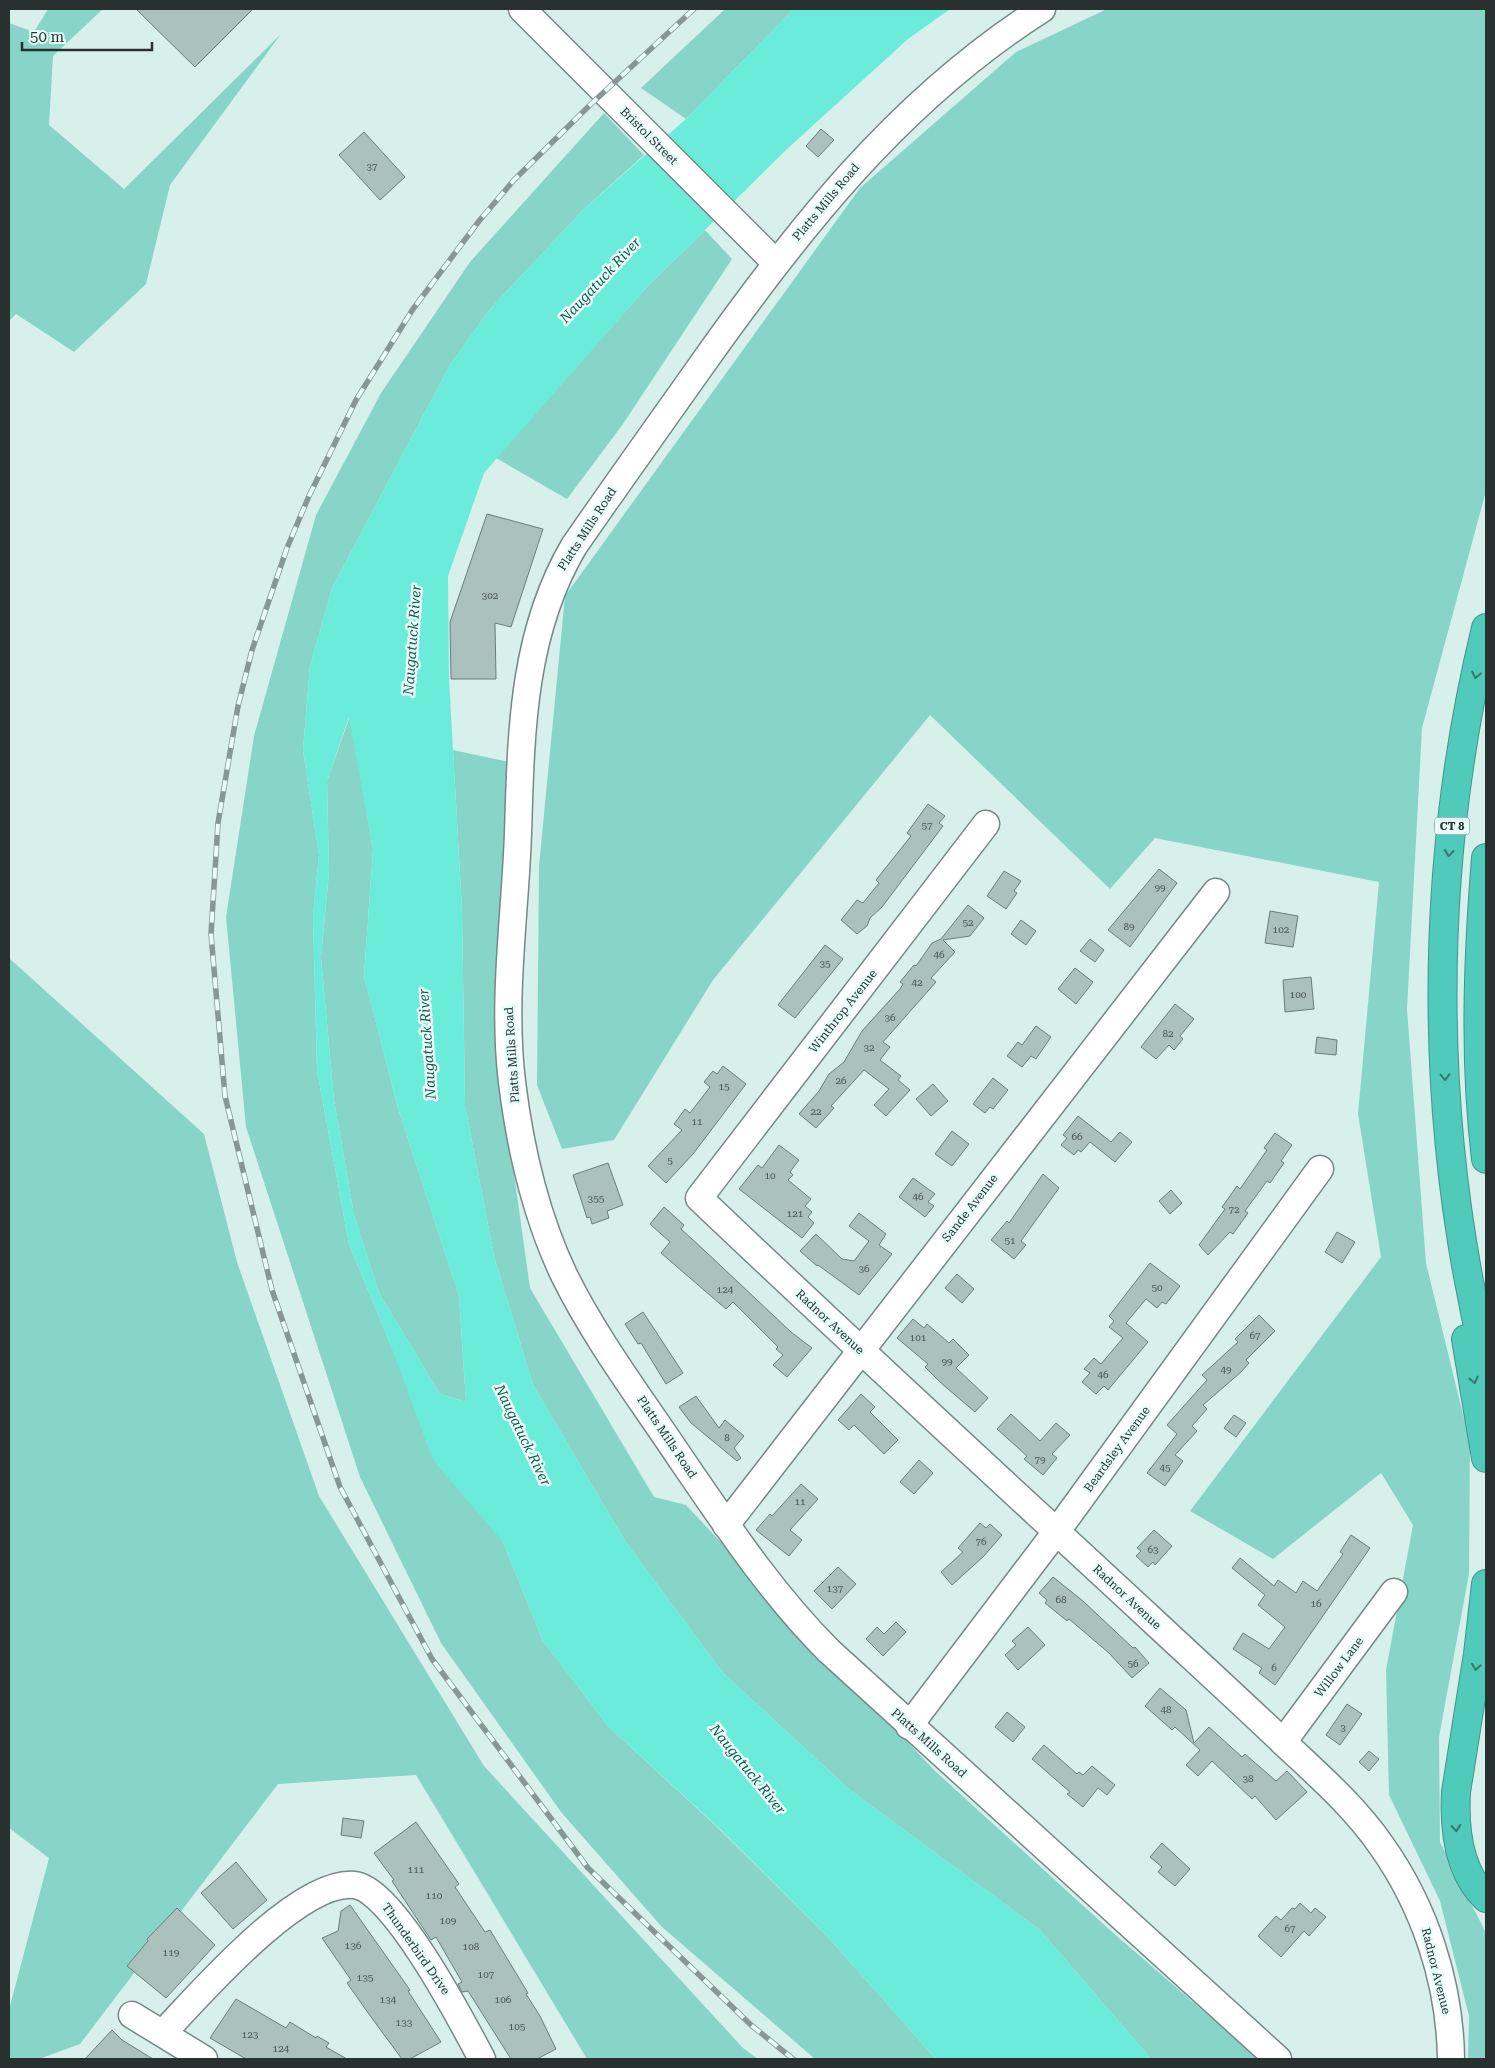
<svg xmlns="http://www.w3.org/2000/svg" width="1495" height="2068" viewBox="0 0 1495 2068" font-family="'Roboto Serif',serif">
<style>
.green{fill:#87d5c9}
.water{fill:#6bebda;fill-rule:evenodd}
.building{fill:#abc1bd;stroke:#697e7a}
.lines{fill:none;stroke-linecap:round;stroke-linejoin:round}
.minor-casing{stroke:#748986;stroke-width:29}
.highway-casing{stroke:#42948a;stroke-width:30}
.minor{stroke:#fff;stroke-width:26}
.highway{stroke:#50cabb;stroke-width:28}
.rail-casing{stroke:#869795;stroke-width:5.5}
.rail{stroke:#e6fdf9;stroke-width:4;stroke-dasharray:11;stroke-linecap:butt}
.oneway{stroke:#3a766f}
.labels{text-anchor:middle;stroke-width:5;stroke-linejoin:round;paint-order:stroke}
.number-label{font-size:10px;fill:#495553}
.shield{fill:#e6fdf9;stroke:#616e6c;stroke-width:1}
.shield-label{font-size:11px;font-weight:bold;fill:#283130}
.street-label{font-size:12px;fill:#283130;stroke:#e6fdf9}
.water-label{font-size:14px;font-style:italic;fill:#1a524b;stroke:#e6fdf9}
</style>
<rect width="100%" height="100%" fill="#d8f0ec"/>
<g class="green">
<path d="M48,9H103L53,56L49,125L124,189L281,34L170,185L146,284L74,352L16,314L9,321V23L34,32Z"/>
<path d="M725,9H794L686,119L641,88Z"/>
<path d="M1107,9H1486V491L1422,728L1407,1009L1426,1263L1470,1443L1469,1574L1439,1737L1440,1842L1486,1933V2059H1468L1469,2016L1440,1901L1389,1795L1386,1670L1413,1525L1381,1473L1273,1559L1190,1511L1381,1257L1358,1114L1379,882L1155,838L1110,889L930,715L713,980L614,1140L562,1149L537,1085L539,866L565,596L860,188L1016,52Z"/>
<path d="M604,113L644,155L584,209L491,308L450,365L332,588L310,666L303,750L319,855L313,916L317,1070L349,1244L389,1341L503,1542L543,1641L608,1726L715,1825L827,1936L936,2059H815L662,1927L561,1812L441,1643L360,1477L246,1127L226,917L254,736L316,515L381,393L470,262Z"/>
<path d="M705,230L732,259L623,424L567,499L496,458L646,288Z"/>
<path d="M350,716L373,850L364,976L398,1108L459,1296L466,1402L440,1394L379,1293L354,1215L334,1100L321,957L329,872L327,781Z"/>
<path d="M453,750L509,762V1138L530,1288L654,1497L686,1505L934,1770L1111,1931L1259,2059H1151L1040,1930L850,1790L723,1673L625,1541L533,1385L494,1256L465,1105L462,910Z"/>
<path d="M9,958L204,1134L237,1262L319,1496L484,1766L743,2048L758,2059H587L416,1775L278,1784L80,2044L39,2059H9V2010L49,1858L9,1828Z"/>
</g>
<path class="water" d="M794,9H950L908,39L787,149L646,288L484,473L448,576L449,679L462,910L465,1105L494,1256L533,1385L625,1541L723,1673L850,1790L1040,1930L1151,2059H936L827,1936L720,1829L608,1726L543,1641L503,1542L433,1460L389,1341L349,1244L317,1070L313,916L319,855L303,750L310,666L332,588L450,365L491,308L584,209L686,119ZM349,717L373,850L364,976L398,1108L459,1296L466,1402L440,1394L379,1293L354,1215L334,1100L321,957L329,872L327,781Z"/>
<g class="building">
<path d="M136,9H253L195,67Z"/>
<path d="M821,129L834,140L818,157L806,146Z"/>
<path d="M364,132L405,177L380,200L339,155Z"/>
<path d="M487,514L543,529L511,627L495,623L496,679H451L450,622Z"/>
<path d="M928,804L945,816L939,823L943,826L882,907L870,918L867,926L857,934L841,920L857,900L863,903L879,883L876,880L911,836L907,833Z"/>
<path d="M1159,869L1177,883L1130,947L1108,930Z"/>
<path d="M1004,871L1021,881L1014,891L1017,893L1006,909L987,896Z"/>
<path d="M968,905L984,918L970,936L943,940L955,952L931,978L936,982L883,1042L890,1047L880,1060L901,1076L898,1080L910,1090L886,1116L874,1105L889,1089L864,1070L831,1106L834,1108L816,1128L799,1114L819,1091L829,1074L844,1062L862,1031L900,989L903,984L900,982L914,965L916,966L932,943L941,939Z"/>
<path d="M1270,911L1298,916L1293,947L1265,943Z"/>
<path d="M1021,920L1036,931L1026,945L1011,934Z"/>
<path d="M1090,939L1104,950L1095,962L1080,951Z"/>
<path d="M825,945L843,959L795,1018L778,1005Z"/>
<path d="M1075,968L1093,982L1076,1004L1058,989Z"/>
<path d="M1311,977L1314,1009L1285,1012L1283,980Z"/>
<path d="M1175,1004L1194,1019L1180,1036L1183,1039L1174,1050L1169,1045L1156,1059L1141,1047Z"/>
<path d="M1036,1026L1051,1037L1036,1059L1031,1056L1022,1067L1007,1056L1018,1042L1022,1045Z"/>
<path d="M1317,1037L1337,1040L1336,1055L1315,1053Z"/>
<path d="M723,1066L746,1084L693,1154L666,1183L648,1166L682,1130L674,1124L685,1109L690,1113L710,1087L704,1082L713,1071L717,1074Z"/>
<path d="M993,1078L1008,1090L993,1109L990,1107L985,1113L973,1104Z"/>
<path d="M933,1084L948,1101L931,1116L916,1099Z"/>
<path d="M1078,1116L1111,1142L1120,1132L1132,1142L1115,1162L1090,1142L1081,1152L1078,1150L1074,1155L1061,1145L1067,1138L1063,1135Z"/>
<path d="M952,1131L969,1144L952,1166L935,1154Z"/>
<path d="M1275,1133L1292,1145L1281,1161L1284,1163L1270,1183L1267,1181L1245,1211L1248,1213L1233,1234L1230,1232L1208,1255L1199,1245L1225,1209L1222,1207L1237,1186L1240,1189L1267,1150L1264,1148Z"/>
<path d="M779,1145L799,1160L790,1172L793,1175L788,1180L811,1199L805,1206L812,1212L808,1217L814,1223L802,1238L739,1189L758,1165L762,1168Z"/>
<path d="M608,1163L623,1205L607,1211L609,1218L592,1224L590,1217L587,1218L573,1175Z"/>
<path d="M1043,1174L1059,1188L1021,1241L1026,1245L1014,1259L991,1240L1007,1221L1009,1223Z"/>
<path d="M913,1178L935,1194L928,1202L934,1206L925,1217L899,1197Z"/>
<path d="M1171,1190L1182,1203L1170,1214L1159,1201Z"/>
<path d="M664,1207L684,1225L681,1229L705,1251L791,1332L812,1348L787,1377L773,1365L783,1355L776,1349L778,1347L733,1302L726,1309L661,1253L670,1242L650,1224Z"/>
<path d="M859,1213L886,1234L879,1245L892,1254L859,1295L818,1265L817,1266L800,1251L816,1234L842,1259L854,1261L869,1241L849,1226Z"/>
<path d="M1337,1232L1355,1242L1342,1263L1325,1252Z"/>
<path d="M1150,1263L1180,1286L1166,1304L1162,1302L1157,1308L1146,1299L1126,1323L1148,1342L1108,1390L1104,1386L1096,1394L1082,1382L1090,1373L1084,1369L1094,1358L1101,1364L1123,1338L1109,1327L1114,1321L1109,1316Z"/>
<path d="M957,1274L974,1289L962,1303L945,1288Z"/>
<path d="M643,1312L683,1373L666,1384L641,1343L638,1344L625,1324Z"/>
<path d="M1259,1315L1275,1331L1246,1360L1249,1363L1241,1372L1203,1405L1207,1409L1192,1426L1197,1431L1175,1455L1183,1461L1165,1486L1147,1473L1177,1434L1167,1425L1207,1380L1202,1375L1238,1342L1235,1339Z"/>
<path d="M913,1319L924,1328L927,1324L949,1343L953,1339L969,1355L956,1368L988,1398L975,1412L941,1383L925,1367L928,1364L897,1338Z"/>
<path d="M861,1394L875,1407L870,1412L898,1440L884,1454L854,1425L849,1430L838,1420Z"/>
<path d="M696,1396L719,1428L725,1420L744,1436L734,1448L741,1458L737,1461L691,1423L679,1407Z"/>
<path d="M1011,1414L1040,1441L1056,1423L1070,1435L1052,1454L1057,1458L1043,1475L1024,1459L1027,1456L997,1429Z"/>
<path d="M1234,1415L1246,1423L1236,1437L1224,1428Z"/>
<path d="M919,1460L933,1473L914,1494L900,1482Z"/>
<path d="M801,1484L818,1499L790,1530L802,1540L789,1556L756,1530L770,1514L772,1516Z"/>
<path d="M980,1523L986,1528L990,1524L1002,1535L984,1556L952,1585L941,1572L963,1552L958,1548Z"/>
<path d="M1154,1530L1172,1546L1155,1565L1153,1562L1148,1567L1136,1556L1141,1551L1137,1548Z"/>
<path d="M1351,1535L1370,1548L1275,1685L1259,1673L1262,1668L1233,1649L1243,1633L1269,1649L1285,1627L1258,1605L1265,1595L1232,1568L1240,1558L1274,1586L1278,1580L1296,1593L1303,1581L1317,1591L1343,1554L1340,1552Z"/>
<path d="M838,1567L856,1584L832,1609L814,1591Z"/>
<path d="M1053,1577L1083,1601L1133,1648L1135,1647L1149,1663L1132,1678L1109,1653L1069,1619L1067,1621L1045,1603L1047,1600L1039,1593Z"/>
<path d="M896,1622L906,1632L883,1656L866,1639L877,1627L884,1634Z"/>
<path d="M1028,1627L1045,1645L1018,1670L1005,1655L1016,1645L1012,1641Z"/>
<path d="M1160,1688L1186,1710L1194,1743L1209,1727L1242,1757L1245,1754L1276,1781L1287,1771L1307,1792L1276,1820L1255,1796L1252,1799L1212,1761L1198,1776L1186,1765L1200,1750L1175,1727L1172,1730L1145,1706Z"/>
<path d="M1347,1704L1362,1714L1340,1745L1326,1735Z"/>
<path d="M1007,1712L1025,1727L1013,1742L995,1727Z"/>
<path d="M1044,1745L1077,1774L1079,1772L1083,1775L1092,1766L1115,1785L1107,1795L1098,1788L1083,1807L1067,1794L1070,1792L1032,1759Z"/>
<path d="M1369,1751L1379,1759L1369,1771L1359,1762Z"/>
<path d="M343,1818L364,1821L361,1838L341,1835Z"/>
<path d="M416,1822L459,1884L455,1887L485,1932L490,1930L528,1993L526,1994L540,2016L556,2049L537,2059H511L468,1991L462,1992L458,1984L462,1982L436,1937L431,1940L392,1881L394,1880L374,1853Z"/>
<path d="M1162,1843L1190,1869L1175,1886L1158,1872L1162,1867L1150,1857Z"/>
<path d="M236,1862L267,1900L233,1929L201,1893Z"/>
<path d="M1300,1903L1311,1913L1315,1908L1326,1917L1309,1936L1304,1931L1281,1957L1258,1936L1276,1916L1281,1920L1292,1908L1295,1909Z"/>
<path d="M350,1905L410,1990L408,1991L441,2042L410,2059H402L371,2017L347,1983L351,1980L322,1938L338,1931L341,1911Z"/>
<path d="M177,1908L215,1945L166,1998L127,1966L148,1941L147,1939Z"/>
<path d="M236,1999L286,2028L290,2022L316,2038L317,2036L329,2043L326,2047L347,2059H246L210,2038Z"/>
<path d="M112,2030L122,2040L153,2059H85Z"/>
</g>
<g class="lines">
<defs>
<g id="minor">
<path d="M522,9L776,263"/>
<path d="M1042,9C896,102 794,234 696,373C655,431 614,488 574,546C522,634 521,734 518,834C515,916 502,1000 512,1082C520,1147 536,1216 564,1275C596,1340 641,1399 681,1459C727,1526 771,1593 829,1651L1278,2059"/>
<path d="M986,824L699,1198C848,1340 1000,1479 1151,1619C1195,1660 1240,1701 1284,1743C1318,1775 1354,1806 1381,1845C1425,1907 1450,1983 1451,2059"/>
<path d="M726,1525L1216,892"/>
<path d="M909,1726L1065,1520L1320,1169"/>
<path d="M1283,1742L1394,1592"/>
<path d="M132,2015L204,2059"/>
<path d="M163,2033C200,1994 298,1880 354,1885C393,1888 464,2025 482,2059"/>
</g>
<g id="highway">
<path d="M1486,628C1428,867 1428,1121 1486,1361"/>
<path d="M1486,858C1478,958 1474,1059 1486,1159"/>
<path d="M1466,1339L1486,1458"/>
<path d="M1486,1584L1478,1654L1456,1792C1454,1829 1458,1871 1486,1898"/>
</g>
</defs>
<use href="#minor" class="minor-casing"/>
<use href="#highway" class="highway-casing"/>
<use href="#minor" class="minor"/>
<use href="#highway" class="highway"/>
<defs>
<path id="rail" d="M694,9L591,104L514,180L479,221L413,309L356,400L309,496L287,548L252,650L238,706L218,823L211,934L225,1096L272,1290L340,1487L432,1659L588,1868L751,2025L793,2059"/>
</defs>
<use href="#rail" class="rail-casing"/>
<use href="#rail" class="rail"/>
</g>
<defs><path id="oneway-chevron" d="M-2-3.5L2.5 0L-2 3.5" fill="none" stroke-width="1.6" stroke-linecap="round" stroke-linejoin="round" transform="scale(1.25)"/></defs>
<g class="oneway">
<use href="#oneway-chevron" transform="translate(1476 675) rotate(102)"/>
<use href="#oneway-chevron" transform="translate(1449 853) rotate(95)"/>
<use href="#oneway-chevron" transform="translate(1445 1077) rotate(88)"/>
<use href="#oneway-chevron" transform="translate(1474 1380) rotate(78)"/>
<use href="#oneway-chevron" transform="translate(1476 1667) rotate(99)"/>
<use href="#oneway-chevron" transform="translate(1456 1828) rotate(85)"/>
</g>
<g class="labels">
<g class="number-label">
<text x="372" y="170">37</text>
<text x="490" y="599">302</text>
<text x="927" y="829">57</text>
<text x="1160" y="891">99</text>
<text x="968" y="926">52</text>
<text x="1129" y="930">89</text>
<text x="1281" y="933">102</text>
<text x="939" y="958">46</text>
<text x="825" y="967">35</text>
<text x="917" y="986">42</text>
<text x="1298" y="998">100</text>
<text x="890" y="1021">36</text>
<text x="1168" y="1037">82</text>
<text x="869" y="1051">32</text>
<text x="841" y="1084">26</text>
<text x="724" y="1090">15</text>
<text x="816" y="1115">22</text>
<text x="697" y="1125">11</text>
<text x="1077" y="1140">66</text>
<text x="670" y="1164">5</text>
<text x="770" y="1179">10</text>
<text x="918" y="1200">46</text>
<text x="596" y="1202">355</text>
<text x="1234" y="1213">72</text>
<text x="795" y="1217">121</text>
<text x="1010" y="1244">51</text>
<text x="864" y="1272">36</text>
<text x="1157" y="1291">50</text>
<text x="725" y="1293">124</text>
<text x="1255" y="1339">67</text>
<text x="918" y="1341">101</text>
<text x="947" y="1365">99</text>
<text x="1226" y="1373">49</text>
<text x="1103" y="1378">46</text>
<text x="727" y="1441">8</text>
<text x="1040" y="1463">79</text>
<text x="1165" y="1471">45</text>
<text x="800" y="1505">11</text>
<text x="981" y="1545">76</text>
<text x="1153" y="1553">63</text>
<text x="835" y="1592">137</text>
<text x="1061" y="1603">68</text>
<text x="1316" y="1607">16</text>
<text x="1133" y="1667">56</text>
<text x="1274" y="1671">6</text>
<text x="1166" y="1713">48</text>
<text x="1343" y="1731">3</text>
<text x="1248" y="1782">38</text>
<text x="416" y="1873">111</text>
<text x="434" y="1899">110</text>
<text x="448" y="1924">109</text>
<text x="1290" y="1932">67</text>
<text x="353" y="1949">136</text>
<text x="471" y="1950">108</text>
<text x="171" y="1956">119</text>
<text x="486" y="1978">107</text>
<text x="365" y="1981">135</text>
<text x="388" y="2003">134</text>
<text x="503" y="2003">106</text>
<text x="404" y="2026">133</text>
<text x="517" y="2030">105</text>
<text x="250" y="2038">123</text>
<text x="281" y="2052">124</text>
</g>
<rect class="shield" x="1434.5" y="817.5" width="35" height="17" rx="4"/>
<g class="shield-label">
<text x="1452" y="830">CT 8</text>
</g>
<g class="street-label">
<text transform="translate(649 136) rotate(45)" y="4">Bristol Street</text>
<text transform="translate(826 202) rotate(-50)" y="4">Platts Mills Road</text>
<text transform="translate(587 529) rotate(-57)" y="4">Platts Mills Road</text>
<text transform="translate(843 1011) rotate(-52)" y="4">Winthrop Avenue</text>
<text transform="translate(512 1055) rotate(-94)" y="4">Platts Mills Road</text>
<text transform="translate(970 1208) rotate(-52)" y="4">Sande Avenue</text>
<text transform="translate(830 1322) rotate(43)" y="4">Radnor Avenue</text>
<text transform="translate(667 1437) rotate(56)" y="4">Platts Mills Road</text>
<text transform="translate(1117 1449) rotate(-54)" y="4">Beardsley Avenue</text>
<text transform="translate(1127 1597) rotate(43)" y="4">Radnor Avenue</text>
<text transform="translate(1339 1667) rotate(-53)" y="4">Willow Lane</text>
<text transform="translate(929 1743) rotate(42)" y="4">Platts Mills Road</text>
<text transform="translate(416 1949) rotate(55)" y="4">Thunderbird Drive</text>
<text transform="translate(1436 1971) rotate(76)" y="4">Radnor Avenue</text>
</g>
<g class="water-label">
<text transform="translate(600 280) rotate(-47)" y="5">Naugatuck River</text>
<text transform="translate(412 640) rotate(-86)" y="5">Naugatuck River</text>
<text transform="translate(427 1044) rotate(-94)" y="5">Naugatuck River</text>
<text transform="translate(523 1435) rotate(64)" y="5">Naugatuck River</text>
<text transform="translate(748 1769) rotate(51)" y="5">Naugatuck River</text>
</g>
</g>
<rect width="1495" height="2068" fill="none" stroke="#283130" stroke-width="20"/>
<path d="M22 42v8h130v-8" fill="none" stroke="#283130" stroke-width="2.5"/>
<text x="30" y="42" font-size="15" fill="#283130" stroke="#e6fdf9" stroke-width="4" paint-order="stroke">50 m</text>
</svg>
